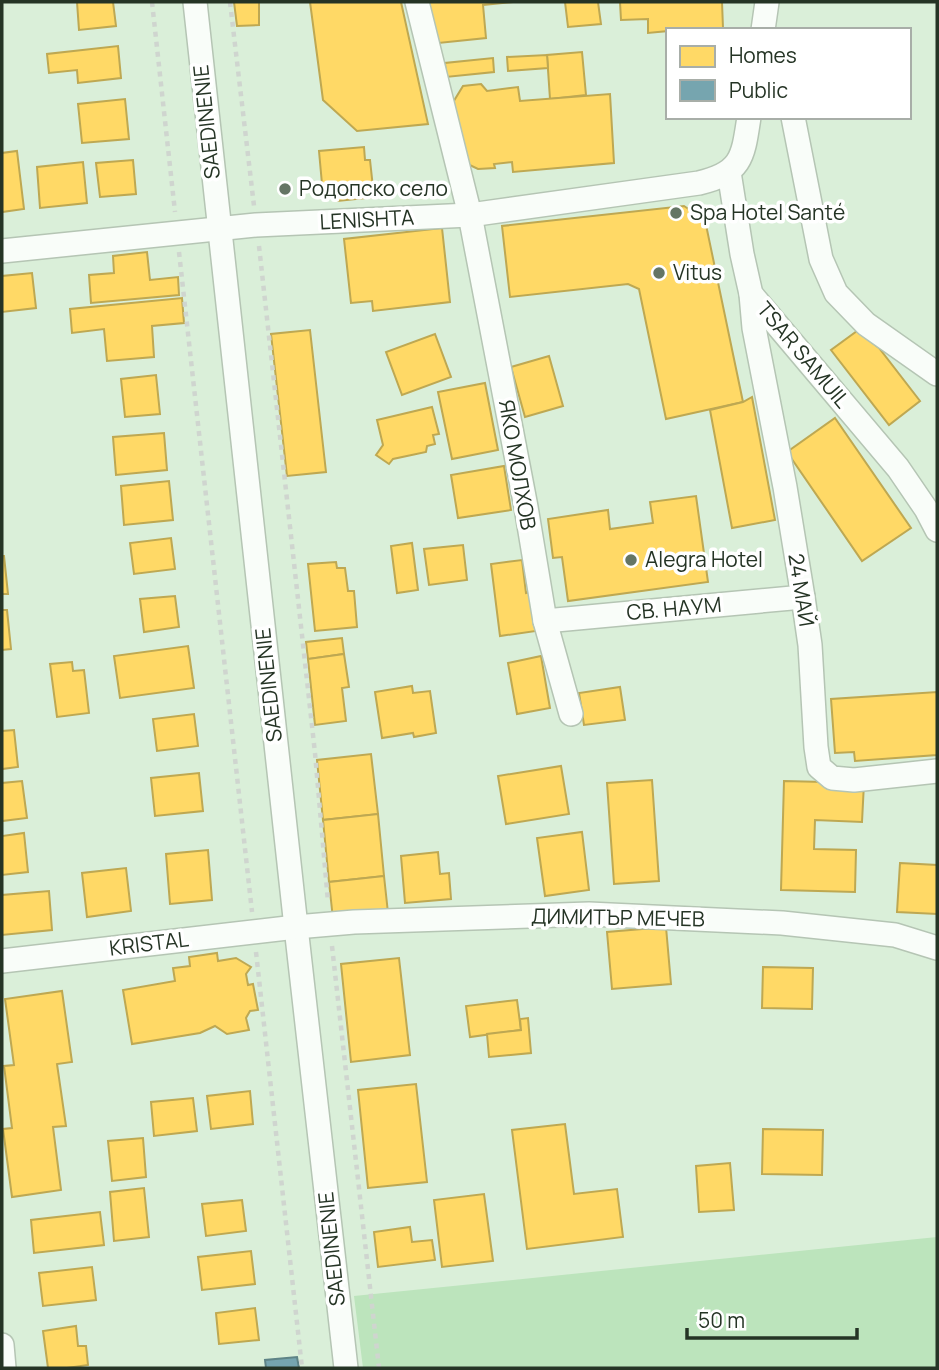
<svg xmlns="http://www.w3.org/2000/svg" width="939" height="1370" viewBox="0 0 939 1370" font-family="Manrope,sans-serif">
<style>
.green{fill:#bce4bc}
.homes{fill:#ffd966;stroke:#bea852;stroke-width:2}
.public{fill:#76a5af;stroke:#5e8386;stroke-width:2}
.lines{fill:none;stroke-linecap:round;stroke-linejoin:round}
.minor-casing{stroke:#b5c5b4;stroke-width:26}
.path{stroke:#cfd5cf;stroke-width:4.5;stroke-dasharray:5 5;stroke-linecap:butt}
.minor{stroke:#f9fdf9;stroke-width:23}
.poi-dot{fill:#647564;stroke:#fff;stroke-width:2.5}
.labels{text-anchor:middle;stroke-width:7;stroke-linejoin:round;paint-order:stroke}
.street-label{font-size:21px;fill:#253425;stroke:#fff}
.poi-label{font-size:21px;fill:#253425;stroke:#fff;text-anchor:start}
</style>
<rect width="100%" height="100%" fill="#daefd9"/>
<path class="green" d="M937,1237V1368H363L354,1296Z"/>
<g class="homes">
<path d="M77,2H113L116,26L79,30Z"/>
<path d="M234,2H259V25L237,26Z"/>
<path d="M310,2H401L428,124L357,131L323,100Z"/>
<path d="M425,2H513L483,5L486,38L429,44Z"/>
<path d="M565,2H598L601,24L568,27Z"/>
<path d="M620,2H722L723,28L668,30V31L648,33V19L621,20Z"/>
<path d="M118,46L121,78L78,83L77,70L49,73L47,54Z"/>
<path d="M582,52L586,95L550,99L547,55Z"/>
<path d="M547,55L548,68L508,71L507,57Z"/>
<path d="M493,58L494,72L446,77L445,63Z"/>
<path d="M481,84L487,91L518,87L520,101L610,94L614,163L513,172L512,162L494,164L495,168L478,169L457,159L449,109L463,86Z"/>
<path d="M125,99L129,139L82,143L78,104Z"/>
<path d="M364,147L365,160H370L374,197L338,201L337,194L323,195L319,151Z"/>
<path d="M17,151L24,209L2,212V153Z"/>
<path d="M133,160L136,194L100,197L96,163Z"/>
<path d="M83,162L87,203L40,208L37,167Z"/>
<path d="M684,206L705,220L743,402L666,419L639,289L628,284L510,297L502,226Z"/>
<path d="M442,228L450,302L373,311L372,301L351,303L344,239Z"/>
<path d="M147,252L150,280L178,277L179,295L91,303L89,275L114,273L113,256Z"/>
<path d="M32,273L36,308L2,312V276Z"/>
<path d="M182,298L184,323L152,326L154,357L107,361L104,329L72,333L70,309Z"/>
<path d="M310,330L326,472L287,476L271,334Z"/>
<path d="M857,331L879,348L920,401L889,425L831,350Z"/>
<path d="M435,334L451,377L402,395L386,352Z"/>
<path d="M549,356L563,406L525,417L511,367Z"/>
<path d="M156,375L160,414L125,417L121,379Z"/>
<path d="M485,383L498,450L452,459L438,392Z"/>
<path d="M752,397L775,520L732,528L710,410L743,402Z"/>
<path d="M432,407L439,434L433,435L435,444L427,446L426,452L393,459L389,464L376,455L383,445L377,420Z"/>
<path d="M835,418L911,528L862,561L787,452Z"/>
<path d="M164,433L167,470L116,475L113,437Z"/>
<path d="M504,466L511,510L458,518L451,475Z"/>
<path d="M169,481L173,520L124,525L121,486Z"/>
<path d="M696,496L708,582L568,601L562,557L553,558L548,519L608,510L610,529L653,523L650,502Z"/>
<path d="M171,538L175,569L134,574L130,543Z"/>
<path d="M412,543L418,590L397,593L391,546Z"/>
<path d="M463,545L467,580L429,585L424,549Z"/>
<path d="M2,556H4L8,594H2Z"/>
<path d="M522,560L526,593L531,592L536,631L500,636L491,564Z"/>
<path d="M336,562L337,568H345L348,591H354L357,627L315,631L308,564Z"/>
<path d="M175,596L179,627L144,632L140,599Z"/>
<path d="M2,610H7L11,649L2,650Z"/>
<path d="M342,638L344,654L308,659L306,642Z"/>
<path d="M188,646L194,688L120,698L114,656Z"/>
<path d="M344,654L349,687L342,688L346,721L315,725L308,659Z"/>
<path d="M541,656L550,708L517,714L508,663Z"/>
<path d="M72,662L73,671L84,670L89,713L57,717L50,664Z"/>
<path d="M412,686L413,693L430,691L436,733L414,737L413,733L382,738L375,692Z"/>
<path d="M620,687L625,720L584,725L579,693Z"/>
<path d="M937,692V755L855,761L854,752L835,753L831,699Z"/>
<path d="M194,714L198,746L157,751L153,719Z"/>
<path d="M14,730L18,767L2,769V731Z"/>
<path d="M371,754L378,814L323,820L317,760Z"/>
<path d="M561,766L569,814L506,824L498,776Z"/>
<path d="M199,773L203,811L155,816L151,778Z"/>
<path d="M652,780L659,881L614,884L607,783Z"/>
<path d="M22,781L27,818L2,821V783Z"/>
<path d="M784,781L864,783L862,822L815,820L814,849L856,850L855,892L781,890Z"/>
<path d="M378,814L384,876L329,882L323,820Z"/>
<path d="M582,832L589,890L545,896L537,838Z"/>
<path d="M24,833L28,872L2,875V836Z"/>
<path d="M208,850L212,900L170,904L166,854Z"/>
<path d="M438,852L440,874L449,873L451,899L405,903L401,856Z"/>
<path d="M900,863L937,865V914L897,912Z"/>
<path d="M126,868L131,911L87,917L82,873Z"/>
<path d="M384,876L388,913L333,919L329,882Z"/>
<path d="M49,891L52,930L2,935V895Z"/>
<path d="M666,927L671,984L612,989L607,932Z"/>
<path d="M217,953L218,961L236,958L251,967L246,974L248,985L253,984L258,1010L250,1011L246,1018L249,1030L227,1034L215,1026L200,1033L132,1044L123,990L175,981L173,968L190,966L189,957Z"/>
<path d="M399,958L410,1055L351,1062L341,964Z"/>
<path d="M763,967L813,968L812,1009L762,1008Z"/>
<path d="M62,991L72,1062L57,1064L66,1126L53,1127L61,1190L12,1197L3,1129L12,1128L4,1066L14,1065L5,999Z"/>
<path d="M517,1000L521,1030L470,1037L466,1006Z"/>
<path d="M528,1018L531,1053L489,1057L487,1034L521,1030L520,1019Z"/>
<path d="M416,1084L427,1182L368,1188L358,1090Z"/>
<path d="M250,1091L253,1124L211,1129L207,1096Z"/>
<path d="M193,1098L197,1131L154,1136L151,1102Z"/>
<path d="M565,1124L574,1194L617,1189L623,1237L527,1249L512,1130Z"/>
<path d="M763,1129L823,1130L822,1175L762,1174Z"/>
<path d="M143,1138L146,1177L112,1181L108,1141Z"/>
<path d="M730,1163L734,1210L699,1212L696,1166Z"/>
<path d="M144,1188L149,1237L114,1241L110,1192Z"/>
<path d="M484,1194L493,1261L442,1267L434,1200Z"/>
<path d="M242,1200L246,1231L206,1236L202,1204Z"/>
<path d="M100,1212L104,1245L34,1253L31,1220Z"/>
<path d="M410,1227L412,1242L432,1240L435,1260L378,1267L374,1232Z"/>
<path d="M251,1251L255,1284L202,1290L198,1257Z"/>
<path d="M92,1267L96,1300L43,1306L39,1273Z"/>
<path d="M255,1308L259,1340L219,1344L216,1313Z"/>
<path d="M76,1326L78,1346H86L88,1365L67,1368H48L43,1331Z"/>
</g>
<path class="public" d="M297,1357L299,1368H266L265,1360Z"/>
<g class="lines">
<defs>
<g id="minor">
<path d="M195,2L296,927L346,1368"/>
<path d="M417,2L470,215L526,507L545,621L571,714"/>
<path d="M763,30L767,2"/>
<path d="M793,117L821,259L836,293L866,324L937,374"/>
<path d="M729,172L742,254L751,294L898,468L926,509L937,530"/>
<path d="M2,251L256,225L470,215L699,183C742,173 743,157 749,117"/>
<path d="M751,294L754,328L785,487L803,597L810,645L816,747L819,767L832,778L854,780L937,771"/>
<path d="M545,621L803,597"/>
<path d="M2,961L296,927L354,922L589,914L782,923L895,935L937,948"/>
<path d="M2,1345L4,1368"/>
</g>
</defs>
<use href="#minor" class="minor-casing"/>
<g class="path">
<path d="M152,2L175,212"/>
<path d="M230,2L254,206"/>
<path d="M259,246L315,753L328,902"/>
<path d="M179,252L252,912"/>
<path d="M332,946L379,1368"/>
<path d="M256,952L302,1368"/>
</g>
<use href="#minor" class="minor"/>
</g>
<g class="poi-dot">
<circle cx="285" cy="189" r="7"/>
<circle cx="676" cy="213" r="7"/>
<circle cx="659" cy="273" r="7"/>
<circle cx="631" cy="560" r="7"/>
</g>
<g class="labels">
<g class="street-label">
<text transform="translate(207 122) rotate(-96)" y="7">SAEDINENIE</text>
<text transform="translate(367 220) rotate(-3)" y="7">LENISHTA</text>
<text transform="translate(803 355) rotate(50)" y="7">TSAR SAMUIL</text>
<text transform="translate(517 465) rotate(80)" y="7">ЯКО МОЛХОВ</text>
<text transform="translate(801 590) rotate(81)" y="7">24 МАЙ</text>
<text transform="translate(674 609) rotate(-5)" y="7">СВ. НАУМ</text>
<text transform="translate(269 685) rotate(-96)" y="7">SAEDINENIE</text>
<text transform="translate(618 918) rotate(1)" y="7">ДИМИТЪР МЕЧЕВ</text>
<text transform="translate(149 944) rotate(-7)" y="7">KRISTAL</text>
<text transform="translate(332 1249) rotate(-96)" y="7">SAEDINENIE</text>
</g>
<g class="poi-label">
<text x="299" y="196">Родопско село</text>
<text x="690" y="220">Spa Hotel Santé</text>
<text x="673" y="280">Vitus</text>
<text x="645" y="567">Alegra Hotel</text>
</g>
</g>
<rect width="939" height="1370" fill="none" stroke="#253425" stroke-width="7"/>
<rect x="666" y="28" width="245" height="91" fill="#ffffff" stroke="#a8aea8" stroke-width="2"/>
<rect x="680" y="46" width="35" height="21" fill="#ffd966" stroke="#a8aea8" stroke-width="2"/>
<text x="729" y="63" font-size="21" fill="#253425">Homes</text>
<rect x="680" y="80" width="35" height="21" fill="#76a5af" stroke="#a8aea8" stroke-width="2"/>
<text x="729" y="98" font-size="21" fill="#253425">Public</text>
<path d="M687 1328v10h170v-10" fill="none" stroke="#253425" stroke-width="3.5"/>
<text x="698" y="1328" font-size="21" fill="#253425" stroke="#ffffff" stroke-width="5" paint-order="stroke">50 m</text>
</svg>
